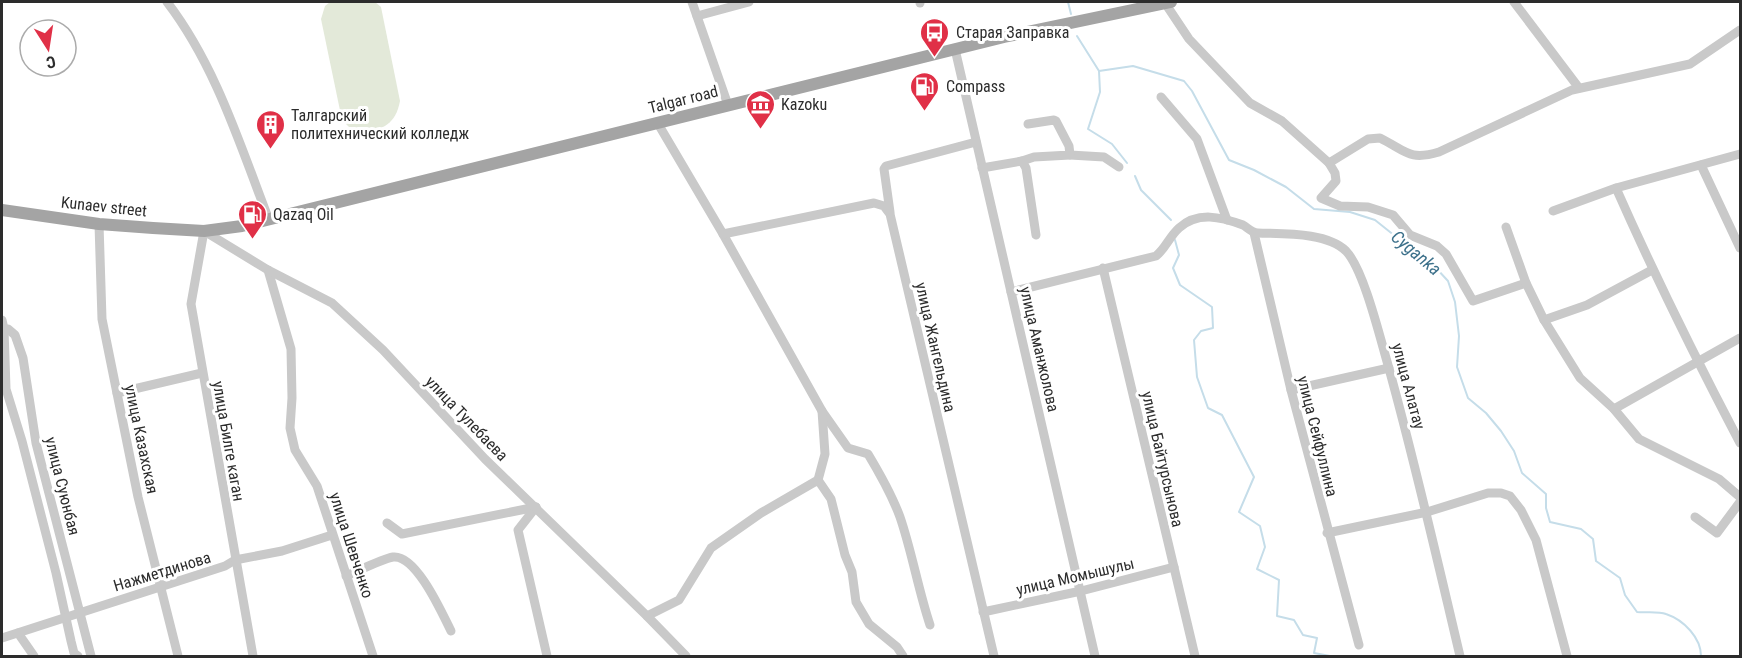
<svg xmlns="http://www.w3.org/2000/svg" width="1742" height="658" viewBox="0 0 1742 658" font-family="'Roboto Condensed',sans-serif">
<style>
.green{fill:#e3e9d9}
.lines{fill:none;stroke-linecap:round;stroke-linejoin:round}
.stream{stroke:#c5dde9;stroke-width:2}
.minor{stroke:#c9c9c9;stroke-width:9}
.major{stroke:#a4a4a4;stroke-width:12}
.labels{text-anchor:middle;stroke-width:6;stroke-linejoin:round;paint-order:stroke}
.poi-label{font-size:16px;fill:#2c2c2c;stroke:#fff;text-anchor:start}
.street-label{font-size:16px;fill:#2c2c2c;stroke:#fff}
.water-label{font-size:18px;font-style:italic;fill:#3d718b;stroke:#fff}
</style>
<rect width="100%" height="100%" fill="#fff"/>
<path class="green" d="M330,2H375L381,7L400,101C395,128 377,133 352,130L342,120L321,19L325,6Z"/>
<g class="lines">
<g class="stream">
<path d="M1068,2L1071,14"/>
<path d="M1077,36L1099,71L1133,66L1184,81L1192,91L1229,160L1254,170L1286,187L1314,209L1350,212L1375,220L1400,240L1424,255L1448,281L1455,302L1459,336L1457,367L1468,398L1486,413L1501,431L1514,451L1522,473L1546,494V508L1550,522L1581,529L1593,539L1596,561L1620,578L1625,595L1637,612C1646,613 1658,611 1666,614C1684,620 1701,638 1701,656"/>
<path d="M1099,71L1100,92L1088,129L1112,144L1127,163"/>
<path d="M1135,176L1141,190L1171,220"/>
<path d="M1175,240L1179,255L1173,268L1180,285L1212,307L1213,328L1201,331L1194,340L1197,377L1208,408L1222,415L1254,477L1239,512L1260,526L1265,547L1257,569L1279,580L1277,616L1294,620L1303,635L1317,638L1314,653L1330,656"/>
</g>
<g class="minor">
<path d="M167,2C216,66 240,145 269,220"/>
<path d="M692,2L728,105"/>
<path d="M920,2V3"/>
<path d="M1514,2L1579,88"/>
<path d="M1165,3L1189,39L1250,103L1282,121L1329,163L1368,139L1380,138C1406,151 1409,161 1439,152L1572,90L1690,64L1740,30"/>
<path d="M697,16L749,2"/>
<path d="M955,49L1095,656"/>
<path d="M1161,97L1197,139L1227,220"/>
<path d="M657,122L723,234L822,411L848,448L868,454C880,474 892,495 900,517C912,552 918,589 930,625"/>
<path d="M1070,155L1104,157L1119,167"/>
<path d="M1022,161L1034,157L1070,155L1069,146L1056,121L1054,120L1028,124"/>
<path d="M1329,163L1335,173L1336,181L1321,198L1340,206L1368,207L1393,215L1410,235L1437,246L1446,254L1473,301L1526,283"/>
<path d="M1701,165L1740,248"/>
<path d="M982,168L1022,161L1026,168L1036,235"/>
<path d="M1616,188C1654,274 1696,359 1740,443"/>
<path d="M1553,211L1616,188L1740,154"/>
<path d="M890,212L884,169L886,166L976,142"/>
<path d="M99,224L102,319L138,497L178,656"/>
<path d="M1506,227L1526,283L1544,320L1580,378L1614,409L1639,439L1719,479L1740,497"/>
<path d="M1254,233L1291,390L1359,645"/>
<path d="M723,234L874,203L884,206L890,214L994,656"/>
<path d="M1103,268L1195,656"/>
<path d="M268,270L291,349L292,398L290,428L295,450L317,486L373,656"/>
<path d="M1011,292L1156,256C1166,248 1169,237 1179,228C1198,211 1221,217 1243,225C1248,228 1252,233 1258,233C1283,234 1327,232 1346,251C1364,270 1380,338 1388,365C1415,462 1437,559 1460,656"/>
<path d="M2,320L4,329L6,389L22,441L56,573L71,641L74,653L78,656"/>
<path d="M1544,320L1587,305L1652,270"/>
<path d="M4,329H8L15,335L23,358L36,443L91,656"/>
<path d="M1291,390L1389,368"/>
<path d="M117,393L202,373"/>
<path d="M1614,409L1740,338"/>
<path d="M818,480L825,454L822,411"/>
<path d="M536,507L518,530L547,656"/>
<path d="M1695,517L1717,533L1740,502"/>
<path d="M387,523L402,534L536,507"/>
<path d="M1327,533L1427,512L1488,493H1501L1510,496L1521,510L1536,540L1567,656"/>
<path d="M346,576C358,571 382,559 393,557C416,554 442,613 451,631"/>
<path d="M983,612L1081,591L1174,567"/>
<path d="M647,616L679,600L711,548L761,513L818,480L831,499L845,555L852,572L856,602L869,624L897,647L903,656"/>
<path d="M18,633L34,656"/>
<path d="M2,638L225,566L235,560L282,551L332,535"/>
<path d="M253,656L191,304L204,231L268,270L332,303L383,350L485,459L647,616L686,656"/>
</g>
<path class="major" d="M2,210L99,224L153,228L204,231L242,226L1004,37L1171,2"/>
</g>
<defs>
<symbol id="bus-pin" viewBox="-11 -11 22 30"><path d="M0 17L-7.5 6A9.5 9.5 0 1 1 7.5 6Z" fill="#e03047" stroke="#fff"/><path d="M-5-6H5V4H4V6H2V4H-2V6H-4V4H-5ZM-3.5-4V0h7V-4ZM-3.5 1.2v1.5H-2V1.2ZM2 1.2v1.5H3.5V1.2Z" fill="#fff"/></symbol>
<symbol id="fuel-pin" viewBox="-11 -11 22 30"><path d="M0 17L-7.5 6A9.5 9.5 0 1 1 7.5 6Z" fill="#e03047" stroke="#fff"/><path d="M-5.5-6h7V0h2V4h1.3V-2.5L3-4.5l.8-.8L6-3V5H2.5V1h-1V6h-7ZM-4.2-4.7v3.2H.2V-4.7Z" fill="#fff"/></symbol>
<symbol id="museum-pin" viewBox="-11 -11 22 30"><path d="M0 17L-7.5 6A9.5 9.5 0 1 1 7.5 6Z" fill="#e03047" stroke="#fff"/><path d="M0-6L6-3V-2H-6V-3ZM-5-1h2V3h-2ZM-1-1h2V3h-2ZM3-1h2V3H3ZM-6 4H6V6H-6Z" fill="#fff"/></symbol>
<symbol id="building-pin" viewBox="-11 -11 22 30"><path d="M0 17L-7.5 6A9.5 9.5 0 1 1 7.5 6Z" fill="#e03047" stroke="#fff"/><path d="M-4-6H4V6H1V3H-1V6H-4ZM-2.5-4.3h1.7v1.8h-1.7ZM.8-4.3h1.7v1.8H.8ZM-2.5-1h1.7V.8h-1.7ZM.8-1h1.7V.8H.8Z" fill="#fff"/></symbol>
</defs>
<g fill-rule="evenodd">
<use href="#bus-pin" x="918" y="16" width="33" height="45"/>
<use href="#fuel-pin" x="908" y="70" width="33" height="45"/>
<use href="#museum-pin" x="744" y="88" width="33" height="45"/>
<use href="#building-pin" x="254" y="108" width="33" height="45"/>
<use href="#fuel-pin" x="236" y="198" width="33" height="45"/>
</g>
<g class="labels">
<g class="poi-label">
<text x="956" y="38">Старая Заправка</text>
<text x="946" y="92">Compass</text>
<text x="781" y="110">Kazoku</text>
<text x="291" y="121">Талгарский<tspan x="291" dy="18">политехнический колледж</tspan></text>
<text x="273" y="220">Qazaq Oil</text>
</g>
<g class="street-label">
<text transform="translate(683 99) rotate(-14)" y="6">Talgar road</text>
<text transform="translate(104 206) rotate(6)" y="6">Kunaev street</text>
<text transform="translate(936 347) rotate(77)" y="6">улица Жангельдина</text>
<text transform="translate(1040 349) rotate(77)" y="6">улица Аманжолова</text>
<text transform="translate(1409 386) rotate(75)" y="6">улица Алатау</text>
<text transform="translate(467 418) rotate(46)" y="6">улица Тулебаева</text>
<text transform="translate(1318 436) rotate(76)" y="6">улица Сейфуллина</text>
<text transform="translate(142 439) rotate(78)" y="6">улица Казахская</text>
<text transform="translate(229 441) rotate(80)" y="6">улица Билге каган</text>
<text transform="translate(1163 459) rotate(77)" y="6">улица Байтурсынова</text>
<text transform="translate(63 486) rotate(76)" y="6">улица Суюнбая</text>
<text transform="translate(352 545) rotate(72)" y="6">улица Шевченко</text>
<text transform="translate(162 571) rotate(-17)" y="6">Нажметдинова</text>
<text transform="translate(1075 576) rotate(-13)" y="6">улица Момышулы</text>
</g>
<g class="water-label">
<text transform="translate(1416 253) rotate(40)" y="6">Cyganka</text>
</g>
</g>
<rect width="1742" height="658" fill="none" stroke="#2c2c2c" stroke-width="6"/>
<g transform="translate(48 48) rotate(168)"><circle r="28" fill="#ffffff" stroke="#ababab" stroke-width="1.5"/>
<path d="M0-4.5L10 22L0 15L-10 22Z" fill="#e03047"/>
<text y="-9" font-size="16" font-weight="bold" text-anchor="middle" fill="#2c2c2c">С</text>
</g>
</svg>
